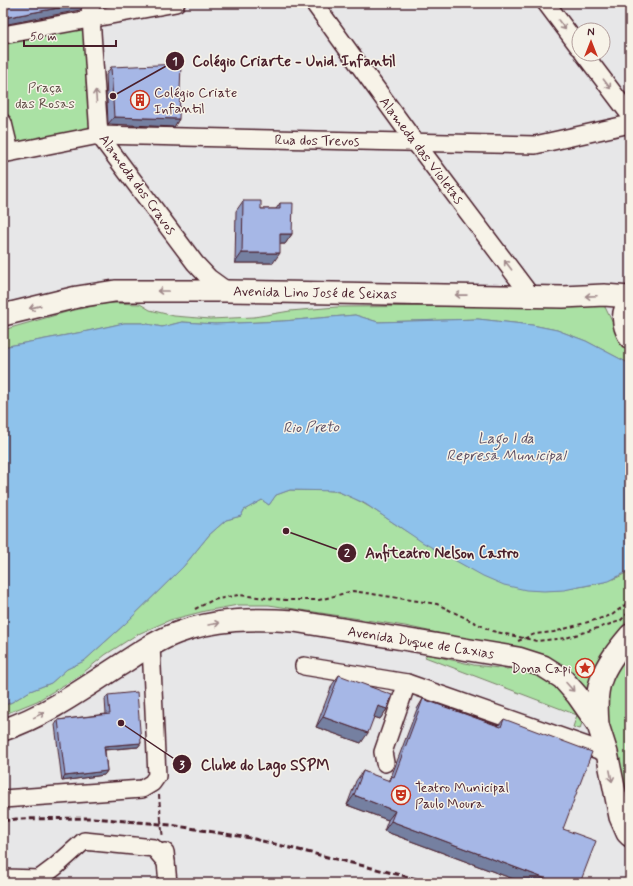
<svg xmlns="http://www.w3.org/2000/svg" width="633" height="886" viewBox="0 0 633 886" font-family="Mynerve,sans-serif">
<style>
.green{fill:#aae1a4;stroke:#7a8068}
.water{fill:#8ec2eb;stroke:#73819e}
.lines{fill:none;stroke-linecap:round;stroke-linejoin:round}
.minor-casing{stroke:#4a1f2b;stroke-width:20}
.major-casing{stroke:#4a1f2b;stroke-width:24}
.path{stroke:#4a1f2b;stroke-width:2;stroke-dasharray:4 3;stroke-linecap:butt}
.minor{stroke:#f7f3e8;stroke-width:17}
.major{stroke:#f7f3e8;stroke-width:21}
.rail{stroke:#4a1f2b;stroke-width:3;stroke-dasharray:6 3;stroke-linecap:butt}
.path-bridge{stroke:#4a1f2b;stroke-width:2;stroke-dasharray:4 3;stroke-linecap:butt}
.wall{fill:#8f9dc6;stroke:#4a1f2b}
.shaded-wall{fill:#7480a1;stroke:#4a1f2b}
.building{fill:#a6b7e6;stroke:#4a1f2b}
.oneway{stroke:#a0898a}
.labels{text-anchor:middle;stroke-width:3;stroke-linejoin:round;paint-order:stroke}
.park-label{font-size:14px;fill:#625049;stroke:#f7f3e8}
.poi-label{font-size:14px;fill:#4a1f2b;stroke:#f7f3e8;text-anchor:start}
.street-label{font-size:14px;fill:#4a1f2b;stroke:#f7f3e8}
.water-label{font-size:15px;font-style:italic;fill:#5e5065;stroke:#f7f3e8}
.leader{fill:none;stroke:#4a1f2b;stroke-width:1.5}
.callout-dot{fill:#4a1f2b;stroke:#f7f3e8;stroke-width:1.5}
.mark-label{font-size:12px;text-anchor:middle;font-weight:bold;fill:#fff}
.callout-label{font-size:15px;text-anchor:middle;font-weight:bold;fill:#4a1f2b;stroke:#f7f3e8;stroke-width:3;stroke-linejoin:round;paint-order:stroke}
</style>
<rect width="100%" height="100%" fill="#e7e7e8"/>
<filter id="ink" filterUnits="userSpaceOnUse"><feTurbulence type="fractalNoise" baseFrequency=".025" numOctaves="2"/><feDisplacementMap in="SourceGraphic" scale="8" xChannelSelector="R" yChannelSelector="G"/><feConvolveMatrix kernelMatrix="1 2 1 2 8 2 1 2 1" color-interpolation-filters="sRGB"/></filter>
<g filter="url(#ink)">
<g class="green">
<path d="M84,27L90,131L13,145L3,106V42Z"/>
<path d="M108,303L140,304L150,310L174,316L210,319L254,317L290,311L336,307L601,305L605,307L618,334L630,347V364L586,341L557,330L532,325L478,319L378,322L355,315L283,321L215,324L182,322L162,327L142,323H124L88,331L3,347V330L70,311Z"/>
<path d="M290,490C301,491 328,489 338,492C360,499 379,513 398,526C417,538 436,550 455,560C500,585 527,597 579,587C596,584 616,581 630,570V617L610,643L589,693L549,657L405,626L269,605H238L205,611L170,620L136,635L105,655L79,676L37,701L3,715V706L12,702L30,691L51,683L67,669L84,661L125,624L183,567L209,535L226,520L241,516L244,510L262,500L269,505L276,495Z"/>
<path d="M429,651L443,658L474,665L507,669L522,666L562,689L584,716L580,729L573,727L577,715L425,657Z"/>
<path d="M630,654V815C628,803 624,791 623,779C622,776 623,773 622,770C610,736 598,708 615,673C619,665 622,659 630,654Z"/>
</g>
<path class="water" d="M355,315L378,322L478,319L532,325L557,330L586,341L630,364V570L609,581L564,590L544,591L526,590L504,585L483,576L422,542L364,503L337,491L290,490L276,495L269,505L262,500L244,510L241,516L226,520L209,535L183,567L125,624L84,661L67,669L51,683L30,691L12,702L3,706V347L88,331L124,323H142L162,327L182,322L215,324L283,321Z"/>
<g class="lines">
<defs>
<g id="minor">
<path d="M90,3L99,135L195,263L209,278L227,291"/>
<path d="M314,3L415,142L531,296"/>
<path d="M546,3L579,47"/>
<path d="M3,35L176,3"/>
<path d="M584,54L630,115"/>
<path d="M3,123L10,152"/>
<path d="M3,154L99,135L535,145L630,124"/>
<path d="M304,666L407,683L607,753"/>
<path d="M385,763L383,752L407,683"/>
<path d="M3,799L142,789L152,783L157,776L151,645"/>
<path d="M165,852L168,883"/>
<path d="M3,878L39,879L55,867L84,841L154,848L166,862"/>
</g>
<g id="major">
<path d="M630,301C620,313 623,326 630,338"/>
<path d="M3,315L77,297L115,291H227L563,297L604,295L630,297"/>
<path d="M598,725C597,710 596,694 601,680C606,664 619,648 630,635"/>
<path d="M3,730C45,716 80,691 117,667C136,655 155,641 177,633C215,619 254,618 294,621L518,658L543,666L562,678L577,695L598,725L607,753L620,817L627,833L630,836"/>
</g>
</defs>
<use href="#minor" class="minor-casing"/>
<use href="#major" class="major-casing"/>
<g class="path">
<path d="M195,609L213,600L238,595L286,600H319L353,591L437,604L492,631L537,641L566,638L620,621L630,611"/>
<path d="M518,641L535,634L554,632L612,615L630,601"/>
<path d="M159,795L161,820"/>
<path d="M162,831L163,838"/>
</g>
<use href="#minor" class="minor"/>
<use href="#major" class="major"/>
<path class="rail" d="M3,821L16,819L93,818L171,825L250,838L433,883"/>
<path class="path-bridge" d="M161,820L162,831"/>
</g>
<g class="wall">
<path d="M111,67L179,119L174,127L108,124L106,75Z"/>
<path d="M243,201L261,209H276L280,203L292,234L285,244H280L273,263H235L236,211Z"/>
<path d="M339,675L387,709L380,719L374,717L361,743L316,727L332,685Z"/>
<path d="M108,695L141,743L138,747L105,750L107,771L104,775L62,781L55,725L58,720L106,714L105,699Z"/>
<path d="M423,699L498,726L504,719L563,829L580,883H524L384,831L388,820L347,805L356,781L363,771L388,781L391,777L417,709Z"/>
</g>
<g class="shaded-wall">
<path d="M86,3L80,10L3,25V18Z"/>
<path d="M114,117L179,119L174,127L108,124Z"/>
<path d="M280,234H292L285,244H273Z"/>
<path d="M242,253H280L273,263H235Z"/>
<path d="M378,706L387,709L380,719L371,716Z"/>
<path d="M323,717L368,733L361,743L316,727Z"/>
<path d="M141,743L138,747L101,750L104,746Z"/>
<path d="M107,771L104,775L62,781L65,776Z"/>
<path d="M354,795L395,811L388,820L347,805Z"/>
<path d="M391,821L557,883H524L384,831Z"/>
</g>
<g class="building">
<path d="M3,3H85L3,18Z"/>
<path d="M181,64L179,119L114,117L111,67Z"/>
<path d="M243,201H261V209H280V203H293L292,234H280V253H242Z"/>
<path d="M339,675L392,695L387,709L378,706L368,733L323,717Z"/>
<path d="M137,692L141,743L104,746L107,771L65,776L58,720L110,714L108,695Z"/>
<path d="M423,699L501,727L504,719L592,752L563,829L596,841L580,883H557L391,821L395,811L354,795L363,771L390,781L392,776L394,777Z"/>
</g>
<defs><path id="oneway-shaft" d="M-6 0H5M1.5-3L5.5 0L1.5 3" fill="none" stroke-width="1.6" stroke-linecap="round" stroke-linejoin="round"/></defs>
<g class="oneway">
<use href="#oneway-shaft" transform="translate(562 25) rotate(53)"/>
<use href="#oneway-shaft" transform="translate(607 84) rotate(53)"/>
<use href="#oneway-shaft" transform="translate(96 96) rotate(-95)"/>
<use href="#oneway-shaft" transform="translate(508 265) rotate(-127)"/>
<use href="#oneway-shaft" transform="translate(163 291) rotate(180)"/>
<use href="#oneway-shaft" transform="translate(461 295) rotate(-179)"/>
<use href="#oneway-shaft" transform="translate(591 296) rotate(178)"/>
<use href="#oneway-shaft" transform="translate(35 307) rotate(167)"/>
<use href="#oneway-shaft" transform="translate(214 624) rotate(-10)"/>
<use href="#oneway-shaft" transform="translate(570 687) rotate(48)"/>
<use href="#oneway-shaft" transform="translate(39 715) rotate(-26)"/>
<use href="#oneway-shaft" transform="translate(611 776) rotate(79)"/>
</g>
</g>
<defs>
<symbol id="building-ring" viewBox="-11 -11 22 22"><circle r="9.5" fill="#f7f3e8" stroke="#c8321e" stroke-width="1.5"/><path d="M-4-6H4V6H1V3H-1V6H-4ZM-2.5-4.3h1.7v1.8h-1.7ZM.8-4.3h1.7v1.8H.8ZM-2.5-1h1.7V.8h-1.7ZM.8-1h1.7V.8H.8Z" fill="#c8321e"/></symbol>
<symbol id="sight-ring" viewBox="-11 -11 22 22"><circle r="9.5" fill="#f7f3e8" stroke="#c8321e" stroke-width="1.5"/><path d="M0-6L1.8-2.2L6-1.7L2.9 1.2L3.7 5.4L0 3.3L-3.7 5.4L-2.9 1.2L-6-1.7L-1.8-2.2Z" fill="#c8321e"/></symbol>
<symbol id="theatre-ring" viewBox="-11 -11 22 22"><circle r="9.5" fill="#f7f3e8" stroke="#c8321e" stroke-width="1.5"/><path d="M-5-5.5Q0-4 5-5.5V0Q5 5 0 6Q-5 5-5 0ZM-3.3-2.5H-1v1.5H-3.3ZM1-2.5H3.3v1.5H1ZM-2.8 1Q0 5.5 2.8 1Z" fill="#c8321e"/></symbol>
</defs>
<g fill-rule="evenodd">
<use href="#building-ring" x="129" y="89" width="22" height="22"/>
<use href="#sight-ring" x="574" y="657" width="22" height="22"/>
<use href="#theatre-ring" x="390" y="784" width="22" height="22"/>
</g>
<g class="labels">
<g class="park-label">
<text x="45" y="92">Praça<tspan x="45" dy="16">das Rosas</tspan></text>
</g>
<g class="poi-label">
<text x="154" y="97">Colégio Criate<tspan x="154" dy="16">Infantil</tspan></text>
<text x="571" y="673" text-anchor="end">Dona Capi</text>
<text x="415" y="792">Teatro Municipal<tspan x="415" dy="16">Paulo Moura</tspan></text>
</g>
<g class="street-label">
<text transform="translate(317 140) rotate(1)" y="5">Rua dos Trevos</text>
<text transform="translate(422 150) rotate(53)" y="5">Alameda das Violetas</text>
<text transform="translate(138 184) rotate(54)" y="5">Alameda dos Cravos</text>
<text transform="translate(315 292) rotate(1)" y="5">Avenida Lino José de Seixas</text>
<text transform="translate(421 642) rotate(9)" y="5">Avenida Duque de Caxias</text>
</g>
<g class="water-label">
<text transform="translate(311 427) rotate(-1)" y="5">Rio Preto</text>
<text x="506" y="443">Lago I da<tspan x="506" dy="17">Represa Municipal</tspan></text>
</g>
</g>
<path class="leader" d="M113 96L175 61M286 531L347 553M121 723L182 764"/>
<g class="callout-dot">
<circle cx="113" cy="96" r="4"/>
<circle cx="286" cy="531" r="4"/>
<circle cx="121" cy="723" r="4"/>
<circle cx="175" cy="61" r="10"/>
<circle cx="347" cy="553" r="10"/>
<circle cx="182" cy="764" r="10"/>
</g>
<g class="mark-label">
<text x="175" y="65">1</text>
<text x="347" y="557">2</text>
<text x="182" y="769">3</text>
</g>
<g class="callout-label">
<text x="294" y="66">Colégio Criarte - Unid. Infantil</text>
<text x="442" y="558">Anfiteatro Nelson Castro</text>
<text x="265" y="770">Clube do Lago SSPM</text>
</g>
<rect width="633" height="886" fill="none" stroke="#f7f3e8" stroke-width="16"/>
<rect x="8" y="8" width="617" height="870" fill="none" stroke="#4a1f2b" stroke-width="1.5" filter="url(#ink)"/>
<g transform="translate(591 42)"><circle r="19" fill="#f7f3e8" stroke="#b29e9c"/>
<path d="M0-3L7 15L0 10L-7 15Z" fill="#c8321e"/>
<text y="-6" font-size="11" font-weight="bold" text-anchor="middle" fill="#4a1f2b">N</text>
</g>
<path d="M24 40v6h92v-6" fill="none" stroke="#4a1f2b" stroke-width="2"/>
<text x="30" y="40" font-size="12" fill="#4a1f2b" stroke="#f7f3e8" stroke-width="3" paint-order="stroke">50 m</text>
</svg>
